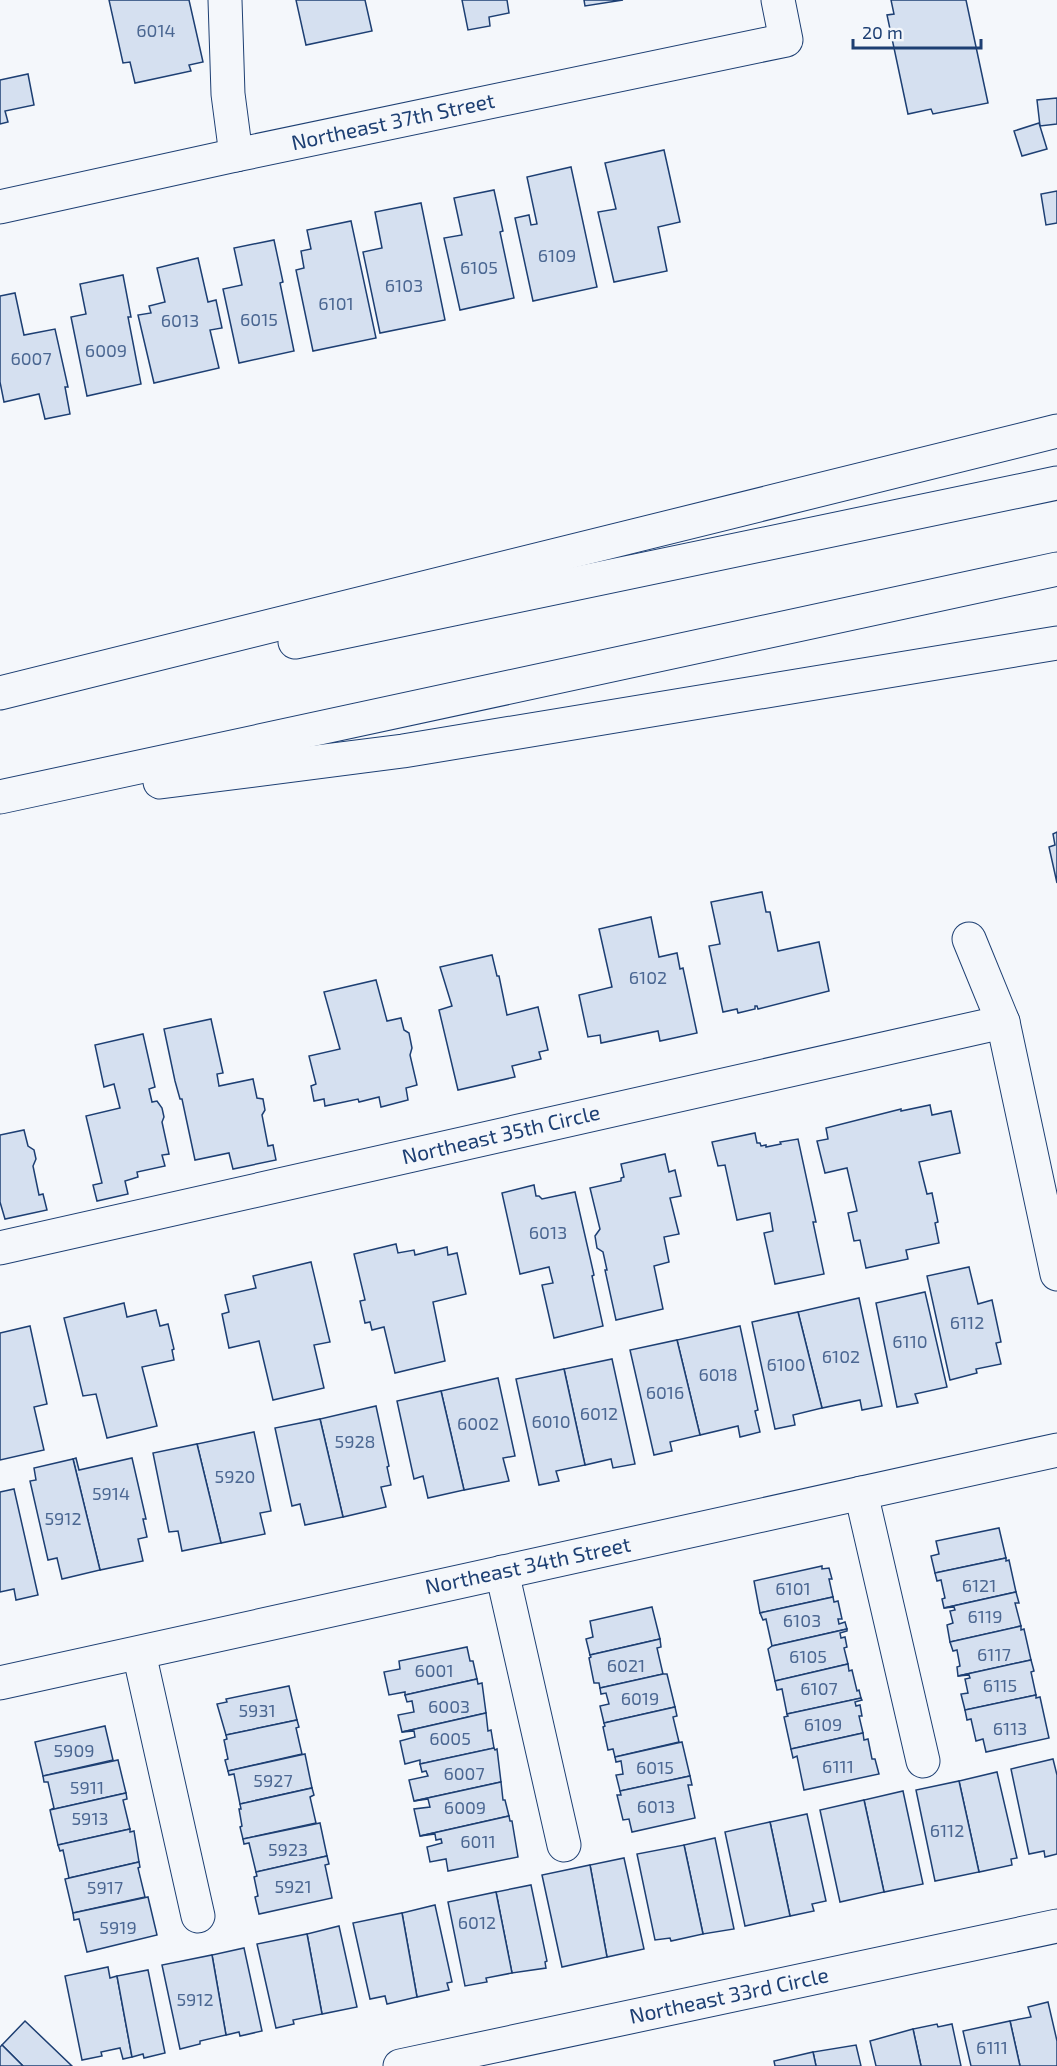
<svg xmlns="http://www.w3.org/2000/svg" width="1057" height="2066" viewBox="0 0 1057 2066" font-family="'Exo 2',sans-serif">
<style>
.building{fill:#d5e0f0;stroke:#1d3f73;stroke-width:1.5}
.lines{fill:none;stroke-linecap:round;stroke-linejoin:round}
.minor-casing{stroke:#1d3f73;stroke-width:35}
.highway-casing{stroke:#1d3f73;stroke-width:35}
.minor{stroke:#f4f7fb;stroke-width:33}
.highway{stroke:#f4f7fb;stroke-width:33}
.labels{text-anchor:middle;stroke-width:4.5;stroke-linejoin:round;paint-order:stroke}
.number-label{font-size:18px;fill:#4b6792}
.street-label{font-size:21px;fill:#1d3f73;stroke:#f4f7fb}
</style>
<rect width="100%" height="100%" fill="#f4f7fb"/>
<g class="building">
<path d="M109,0H189L203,62L189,65L191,71L135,83L130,62L123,63Z"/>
<path d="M296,0H365L372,31L306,45Z"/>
<path d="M462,0H507L509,13L489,17L490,26L468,30Z"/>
<path d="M584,0H623L585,6Z"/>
<path d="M891,0H966L988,103L933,114L931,109L908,114L887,15L894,14Z"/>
<path d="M28,74L34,105L5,111L8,122L0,124V80Z"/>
<path d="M1057,98V124L1040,126L1037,100Z"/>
<path d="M1039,123L1047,149L1022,156L1014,131Z"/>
<path d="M664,150L680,222L658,227L667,271L614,282L598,212L616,209L605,163Z"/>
<path d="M571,167L597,287L533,301L515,218L529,215L531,225L537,224L527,177Z"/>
<path d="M494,190L503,231L500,232L514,298L460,310L444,238L462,235L454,198Z"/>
<path d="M1057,191V223L1046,225L1041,194Z"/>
<path d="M421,203L445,320L380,333L363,252L382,248L375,212Z"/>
<path d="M351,221L376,338L313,351L296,270L304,268L301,251L311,249L307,230Z"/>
<path d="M274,240L283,282L280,283L294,351L239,363L223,289L242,285L234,248Z"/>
<path d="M198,258L208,302L216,300L222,328L210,330L219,368L154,383L138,315L151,313L149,306L165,302L157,268Z"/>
<path d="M123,275L131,317H128L141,384L87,396L71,317L86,314L80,284Z"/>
<path d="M15,293L24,335L55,329L68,387H65L70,414L45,419L39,394L4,402L0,382V296Z"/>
<path d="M1057,832V883L1049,847L1055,845L1053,834Z"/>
<path d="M762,892L766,912H770L778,951L819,942L829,991L758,1009L757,1006H755V1009L738,1013L737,1009L723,1012L709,946L720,944L711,902Z"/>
<path d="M651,917L659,957L677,953L680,969L683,968L697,1033L660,1041L658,1031L601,1043L600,1035L588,1037L579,995L612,987L599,929Z"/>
<path d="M492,955L497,976H499L507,1015L538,1007L548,1050L539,1052L541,1059L512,1066L515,1077L458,1090L439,1010L452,1006L440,967Z"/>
<path d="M376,980L387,1021L401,1018L404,1030L409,1033L412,1048L410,1055L417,1085L406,1088L408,1100L381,1107L379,1097L359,1102L358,1099L325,1106L324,1099L314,1101L311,1086L316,1084L309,1056L340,1049L324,992Z"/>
<path d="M211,1019L223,1073L217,1074L219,1086L253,1079L257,1098L263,1099L265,1110L262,1115L268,1146L273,1145L276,1160L233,1169L229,1153L195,1160L182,1099H180L175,1081L164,1029Z"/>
<path d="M143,1034L155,1087L149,1089L152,1102L157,1101L162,1108L164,1117L162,1122L169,1154L162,1155L165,1166L137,1172L138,1177L125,1181L128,1194L97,1201L93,1185L102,1183L86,1116L120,1108L114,1084L104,1087L95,1045Z"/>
<path d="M930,1105L932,1115L951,1111L960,1153L919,1162L927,1194L932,1193L938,1222L935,1223L939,1243L906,1250L908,1259L866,1268L860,1240L854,1241L848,1213L857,1211L847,1168L825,1173L817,1141L828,1139L826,1128L901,1109V1111Z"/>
<path d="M24,1130L28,1146L34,1150L36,1159L33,1166L39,1195L43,1194L47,1210L5,1219L0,1202V1135Z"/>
<path d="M755,1133L757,1143H760L761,1146L766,1145V1147L781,1144L780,1142L798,1139L816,1222H813L824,1274L775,1284L764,1233L773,1231L770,1213L737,1220L725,1165L718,1166L712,1142Z"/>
<path d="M665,1154L669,1172L675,1170L681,1196L670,1198L679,1234L664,1237L669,1262L654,1266L663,1309L616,1320L605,1270H607L603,1252L597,1248L595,1236L600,1229L590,1188L621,1181V1178L624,1177L621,1164Z"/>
<path d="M534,1185L536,1196H539L542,1199L575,1192L594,1275L592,1276L603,1326L554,1338L542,1285L553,1283L549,1267L520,1274L502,1193Z"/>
<path d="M396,1244L398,1253L414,1250L415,1255L447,1247L448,1255L457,1253L466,1294L433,1302L445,1361L395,1373L384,1327L372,1330L370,1322L365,1323L360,1301L365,1300L354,1254Z"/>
<path d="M311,1262L330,1342L314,1345L324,1388L273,1400L259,1341L229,1348L222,1314L229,1312L225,1295L256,1288L253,1276Z"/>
<path d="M969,1267L978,1304L992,1300L1001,1342L996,1343L1001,1364L976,1369L977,1373L950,1380L927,1276Z"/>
<path d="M925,1292L947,1387L915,1394L918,1403L897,1407L876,1303Z"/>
<path d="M859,1298L882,1406L862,1410L860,1400L822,1408L798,1312Z"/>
<path d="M124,1303L127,1317L156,1310L160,1326L168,1324L174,1349L172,1350L174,1360L142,1367L157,1426L107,1438L96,1394L83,1396L64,1318Z"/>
<path d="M798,1312L822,1408L793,1415L795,1425L775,1429L752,1322Z"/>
<path d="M30,1326L47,1404L34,1407L44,1450L0,1460V1333Z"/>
<path d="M740,1326L758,1410L755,1411L760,1432L740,1437L738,1426L700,1435L677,1340Z"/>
<path d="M677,1340L700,1435L670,1442L672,1451L654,1455L630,1350Z"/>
<path d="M612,1359L635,1464L613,1468L611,1459L585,1465L564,1369Z"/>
<path d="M564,1369L585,1465L556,1471L559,1481L539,1485L516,1379Z"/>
<path d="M498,1378L515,1456L503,1458L509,1481L464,1490L441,1391Z"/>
<path d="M441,1391L464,1490L428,1498L423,1476L414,1479L397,1401Z"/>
<path d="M376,1406L389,1466L387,1467L391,1485L381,1487L386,1507L343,1517L320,1419Z"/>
<path d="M320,1419L343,1517L305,1525L300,1504L292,1506L275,1428Z"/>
<path d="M254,1432L271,1511L260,1513L265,1534L221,1543L197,1444Z"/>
<path d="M197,1444L221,1543L182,1551L178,1531L169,1532L153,1453Z"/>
<path d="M76,1458L79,1470L132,1458L146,1519H143L147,1537L138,1539L143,1561L100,1570L73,1459Z"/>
<path d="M73,1459L100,1570L62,1579L57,1558L48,1560L30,1481L36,1480L34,1468Z"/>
<path d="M14,1489L38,1595L16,1600L14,1589L0,1592V1492Z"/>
<path d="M999,1528L1006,1558L935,1573L931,1556L939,1554L936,1541Z"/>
<path d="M1006,1558V1561L1009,1560L1016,1592L944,1608L942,1599L945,1598L941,1580L937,1581L935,1573Z"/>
<path d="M822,1566V1569L829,1568L832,1579H829L833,1597L760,1613L754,1581Z"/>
<path d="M1016,1592L1019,1603H1015L1021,1626L950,1642L947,1625L953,1623L950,1611L955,1610L954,1607L944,1608Z"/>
<path d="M833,1597L834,1602L838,1601L842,1619H838L839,1624L845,1622L847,1629L772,1646L766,1619L763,1620L760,1613Z"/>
<path d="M652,1607L660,1639L590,1655L586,1639L593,1637L590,1621Z"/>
<path d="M1021,1626V1630L1024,1629L1031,1660L958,1676L957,1667L960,1666L957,1650L953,1651L950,1642Z"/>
<path d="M847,1629V1631L840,1633L841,1638L845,1637L847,1647L844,1648L848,1664L775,1681L768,1649L772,1646Z"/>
<path d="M660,1639L661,1647L657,1648L663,1674L600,1688L599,1683H594L589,1658L591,1657L590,1655Z"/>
<path d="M467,1647L470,1661H473L477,1679L405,1695V1692L389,1695L384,1672L400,1669L399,1661Z"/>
<path d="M1031,1660L1034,1671L1031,1672L1036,1695L965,1710L961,1694L968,1693L965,1679L970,1678L969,1675L958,1676Z"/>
<path d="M848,1664L849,1671L852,1670L857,1691L859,1690L861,1698L787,1714L782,1689L777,1690L775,1681Z"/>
<path d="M663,1674H667L675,1707L604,1723L600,1706L609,1704L606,1693L601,1694L600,1688Z"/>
<path d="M477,1679L478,1684L482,1683L486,1713L402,1732L398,1715L414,1712L412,1701L407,1702L405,1695Z"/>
<path d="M289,1686L297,1720L226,1735L217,1704L227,1702L226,1699Z"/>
<path d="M1036,1695V1698L1040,1697L1049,1738L986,1752L983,1739L976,1741L971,1719L967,1720L965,1710Z"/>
<path d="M861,1698L862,1700L855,1702L856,1706L860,1705L862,1716H859L863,1733L791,1749L784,1717L788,1716L787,1714Z"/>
<path d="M675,1707L677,1716L673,1717L679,1742L615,1757L613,1749L608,1750L603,1727L605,1726L604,1723Z"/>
<path d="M486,1713L488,1731L491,1730L494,1748L420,1764V1760L405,1764L400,1741L415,1737L414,1731L402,1732Z"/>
<path d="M297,1720L299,1727L296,1728L302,1754L228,1771L225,1760L228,1759L224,1740L227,1739L226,1735Z"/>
<path d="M105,1726L113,1760L43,1776L35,1742Z"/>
<path d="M863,1733L864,1740L868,1739L872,1759H875L879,1774L804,1790L797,1756L793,1758L791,1749Z"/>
<path d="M682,1742L690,1776L620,1791L616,1775L623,1774L621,1761L616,1762L615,1757Z"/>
<path d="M494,1748L495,1750L497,1749L501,1782L414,1801L409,1780L428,1776L426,1771L422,1772L420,1764Z"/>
<path d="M305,1754L312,1788L240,1804L234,1774L229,1775L228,1771Z"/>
<path d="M1053,1759L1057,1775V1854L1045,1857L1044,1851L1029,1854L1011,1769Z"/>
<path d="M118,1760L126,1793L50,1810L54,1808L48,1782H44L43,1776Z"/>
<path d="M997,1772L1017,1858L1011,1859L1012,1865L979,1872L959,1781Z"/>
<path d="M690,1776L692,1785H688L695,1818L632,1832L629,1819L623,1820L617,1795H621L620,1791Z"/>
<path d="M959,1781L979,1872L935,1881L916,1790Z"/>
<path d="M501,1782L503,1800H505L509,1816L420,1836L414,1809L430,1807L428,1799L414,1801Z"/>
<path d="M312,1788L314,1795L310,1797L316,1823L243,1839L240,1827L242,1826L239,1809H241L240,1804Z"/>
<path d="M903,1791L923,1884L884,1892L864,1800Z"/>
<path d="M126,1793L127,1799L123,1800L130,1829L58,1845L50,1810Z"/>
<path d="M864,1800L884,1892L840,1902L820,1810Z"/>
<path d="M807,1814L826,1901L812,1904L814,1911L790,1916L770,1822Z"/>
<path d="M509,1816L510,1821H512L518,1857L448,1871L446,1859L430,1862L427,1847L442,1843L441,1839L436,1840L435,1834L420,1836Z"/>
<path d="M770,1822L790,1916L745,1926L725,1832Z"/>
<path d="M320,1823L327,1856L256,1872L249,1843L244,1844L243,1839Z"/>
<path d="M130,1829V1832L134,1831L139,1862L69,1878L63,1850L60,1851L58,1845Z"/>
<path d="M715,1838L734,1929L703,1934L684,1845Z"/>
<path d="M684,1845L703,1934L671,1941L670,1938L655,1940L637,1854Z"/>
<path d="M327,1856L329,1864L325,1865L332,1898L259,1914L255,1897L258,1896L254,1877L257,1876L256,1872Z"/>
<path d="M624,1858L644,1949L607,1957L590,1865Z"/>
<path d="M139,1862L140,1867L138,1868L145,1897L73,1913L65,1879Z"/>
<path d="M590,1865L607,1957L562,1967L542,1875Z"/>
<path d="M531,1885L547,1961L545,1962L546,1968L512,1973L496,1892Z"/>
<path d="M496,1892L512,1973L486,1978L487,1982L465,1986L448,1902Z"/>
<path d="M148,1897L157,1935L87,1952L79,1919L74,1920L73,1913Z"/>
<path d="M435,1905L452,1982L447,1983L449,1990L417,1997L402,1913Z"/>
<path d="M402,1913L417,1997L387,2004L385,1996L370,1999L353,1923Z"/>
<path d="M339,1926L357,2007L322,2014L307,1934Z"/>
<path d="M307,1934L322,2014L293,2020L294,2024L276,2028L257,1944Z"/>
<path d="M244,1948L262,2031L240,2036L239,2032L226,2035L212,1955Z"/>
<path d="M212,1955L226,2035L200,2041V2044L180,2049L162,1965Z"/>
<path d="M108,1967L110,1978L117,1976L132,2057L123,2059L120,2048L101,2052L102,2056L82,2060L65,1976Z"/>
<path d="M148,1970L165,2053L144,2058L143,2054L132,2057L117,1976Z"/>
<path d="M1048,2002L1057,2041V2066H1020L1010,2021L1031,2017L1028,2007Z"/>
<path d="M25,2021L72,2066H23L2,2045Z"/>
<path d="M1010,2021L1020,2066H971L963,2031Z"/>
<path d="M937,2024L938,2027L952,2024L961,2066H921L913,2029Z"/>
<path d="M913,2029L921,2066H876L870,2041Z"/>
<path d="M2,2045L23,2066H0V2047Z"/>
<path d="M856,2045L861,2066H816L813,2052Z"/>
<path d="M813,2052L816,2066H775L774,2061Z"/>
</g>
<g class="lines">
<defs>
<g id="minor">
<path d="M225,0L228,94L236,155"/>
<path d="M0,207L236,155L786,40L778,0"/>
<path d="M969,939L1003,1022L1057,1274"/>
<path d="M0,1248L1003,1022"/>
<path d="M861,1493L923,1761"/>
<path d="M502,1572L564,1845"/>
<path d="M139,1653L198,1916"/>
<path d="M0,1683L1057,1450"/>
<path d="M400,2066L1057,1926"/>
</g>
<g id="highway">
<path d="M295,642L1057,483"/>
<path d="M0,693L1057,431"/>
<path d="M160,782L403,751L1057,643"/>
<path d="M0,797L1057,569"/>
</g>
</defs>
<use href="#minor" class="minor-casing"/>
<use href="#highway" class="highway-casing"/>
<use href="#minor" class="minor"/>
<use href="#highway" class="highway"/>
</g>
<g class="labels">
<g class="number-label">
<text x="156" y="37">6014</text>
<text x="557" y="262">6109</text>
<text x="479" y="274">6105</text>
<text x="404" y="292">6103</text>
<text x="336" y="310">6101</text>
<text x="259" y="326">6015</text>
<text x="180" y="327">6013</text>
<text x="106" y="357">6009</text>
<text x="31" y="365">6007</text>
<text x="648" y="984">6102</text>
<text x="548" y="1239">6013</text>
<text x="967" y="1329">6112</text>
<text x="910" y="1348">6110</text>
<text x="841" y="1363">6102</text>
<text x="786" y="1371">6100</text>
<text x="718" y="1381">6018</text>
<text x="665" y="1399">6016</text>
<text x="599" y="1420">6012</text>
<text x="551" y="1428">6010</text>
<text x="478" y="1430">6002</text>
<text x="355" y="1448">5928</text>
<text x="235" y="1483">5920</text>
<text x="111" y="1500">5914</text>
<text x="63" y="1525">5912</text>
<text x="979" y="1592">6121</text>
<text x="793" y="1595">6101</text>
<text x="985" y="1623">6119</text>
<text x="802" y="1627">6103</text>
<text x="994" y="1661">6117</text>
<text x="808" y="1663">6105</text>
<text x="626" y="1672">6021</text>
<text x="434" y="1677">6001</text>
<text x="1000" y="1692">6115</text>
<text x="819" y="1695">6107</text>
<text x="640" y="1705">6019</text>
<text x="449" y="1713">6003</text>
<text x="257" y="1717">5931</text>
<text x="823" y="1731">6109</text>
<text x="1010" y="1735">6113</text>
<text x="450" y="1745">6005</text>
<text x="74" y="1757">5909</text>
<text x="838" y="1773">6111</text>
<text x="655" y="1774">6015</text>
<text x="464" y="1780">6007</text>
<text x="273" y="1787">5927</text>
<text x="87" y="1794">5911</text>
<text x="656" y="1813">6013</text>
<text x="465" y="1814">6009</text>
<text x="90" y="1825">5913</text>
<text x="947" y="1837">6112</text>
<text x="478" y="1848">6011</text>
<text x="288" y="1856">5923</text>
<text x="293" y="1893">5921</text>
<text x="105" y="1894">5917</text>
<text x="477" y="1929">6012</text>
<text x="118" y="1934">5919</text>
<text x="195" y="2006">5912</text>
<text x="992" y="2054">6111</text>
</g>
<g class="street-label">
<text transform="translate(393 122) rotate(-12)" y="7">Northeast 37th Street</text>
<text transform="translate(501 1135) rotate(-13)" y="7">Northeast 35th Circle</text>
<text transform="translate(528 1566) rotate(-12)" y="7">Northeast 34th Street</text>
<text transform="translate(729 1996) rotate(-12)" y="7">Northeast 33rd Circle</text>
</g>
</g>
<path d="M853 39v9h128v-9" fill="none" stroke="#1d3f73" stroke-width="3"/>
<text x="862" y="39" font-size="18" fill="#1d3f73" stroke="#f4f7fb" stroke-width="4.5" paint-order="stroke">20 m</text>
</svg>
